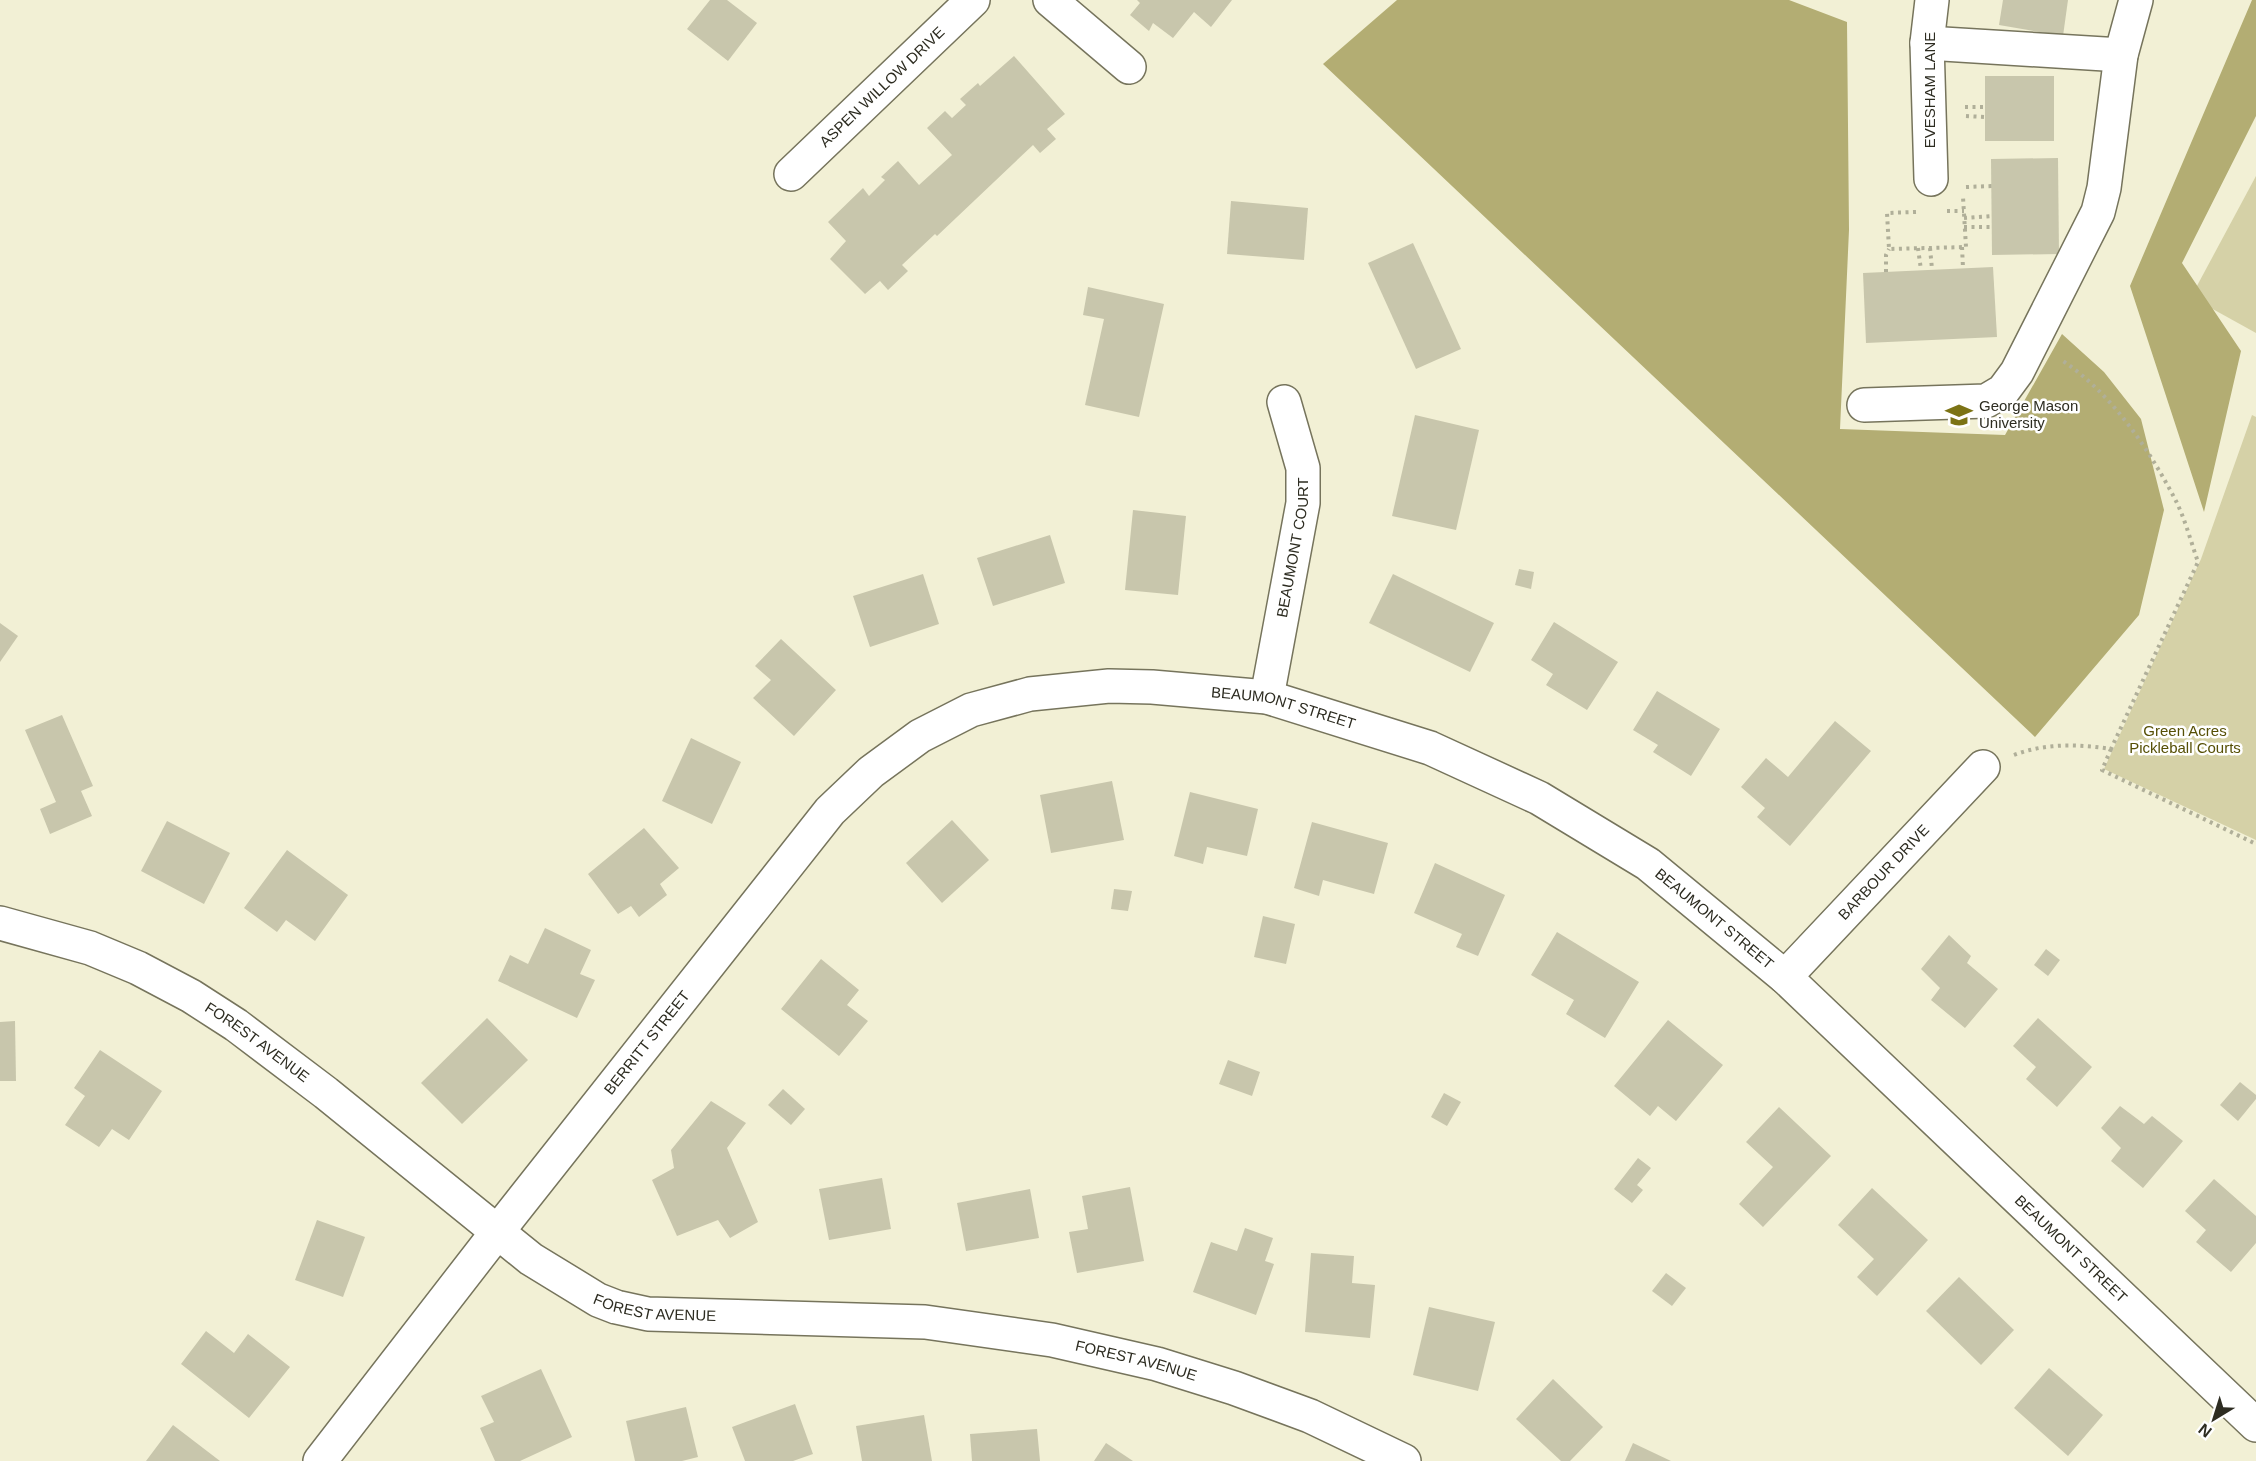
<svg xmlns="http://www.w3.org/2000/svg" width="2256" height="1461" viewBox="0 0 2256 1461" font-family="Arial,sans-serif">
<style>
.green{fill:#d5d1a7}
.forest{fill:#b3ad73}
.building{fill:#c8c6ac}
.lines{fill:none;stroke-linecap:round;stroke-linejoin:round}
.minor-casing{stroke:#76745c;stroke-width:36}
.path{stroke:#b0af99;stroke-width:4;stroke-dasharray:3 4.5;stroke-linecap:butt}
.minor{stroke:#fff;stroke-width:33}
.labels{text-anchor:middle;stroke-width:5;stroke-linejoin:round;paint-order:stroke}
.street-label{font-size:15px;fill:#2d2c21;stroke:#fff}
.poi-label{font-size:15px;fill:#2d2c21;stroke:#fff;text-anchor:start}
.park-label{font-size:15px;fill:#564f05;stroke:#fff}
</style>
<rect width="100%" height="100%" fill="#f2f0d5"/>
<g class="green">
<path d="M2256,176V333L2191,297Z"/>
<path d="M2252,415L2256,417V840L2104,769L2201,559Z"/>
</g>
<g class="forest">
<path d="M1397,0H1789L1847,22L1849,230L1840,429L2005,435L2062,334L2104,372L2141,419L2164,510L2139,615L2035,737L1323,64Z"/>
<path d="M2252,0H2256V116L2182,263L2241,351L2204,512L2130,286Z"/>
</g>
<g class="building">
<path d="M710,0H727L757,23L728,61L687,29Z"/>
<path d="M1137,0H1232L1211,27L1194,12L1173,38L1153,23L1149,31L1130,15L1140,3Z"/>
<path d="M2003,0H2068L2063,36L1999,25Z"/>
<path d="M1014,56L1065,114L1047,129L1056,139L1040,153L1033,145L937,236L935,234L902,265L908,271L888,290L880,281L865,294L830,259L846,241L828,222L863,188L869,196L885,180L881,177L898,161L919,185L952,155L927,128L945,111L952,118L966,105L960,99L978,83L980,86Z"/>
<rect x="1985" y="76" width="69" height="65"/>
<path d="M2058,158L2059,254L1992,255L1991,159Z"/>
<path d="M1231,201L1308,208L1304,260L1227,254Z"/>
<path d="M1413,243L1461,349L1416,369L1368,263Z"/>
<path d="M1993,267L1997,337L1866,343L1863,273Z"/>
<path d="M1088,287L1164,304L1139,417L1085,405L1104,319L1083,315Z"/>
<path d="M1415,415L1479,430L1456,530L1392,516Z"/>
<path d="M1133,510L1186,516L1178,595L1125,590Z"/>
<path d="M1050,535L1065,583L993,606L977,558Z"/>
<path d="M1519,569L1534,572L1531,589L1515,585Z"/>
<path d="M923,574L939,624L870,647L853,596Z"/>
<path d="M1393,574L1494,623L1470,672L1369,623Z"/>
<path d="M1554,622L1618,662L1587,710L1546,685L1553,674L1531,660Z"/>
<path d="M0,623L18,636L0,662Z"/>
<path d="M781,639L836,690L794,736L753,698L771,680L755,666Z"/>
<path d="M1657,691L1720,729L1691,776L1653,752L1658,745L1633,730Z"/>
<path d="M62,715L93,786L81,791L92,816L50,834L40,809L56,802L25,730Z"/>
<path d="M1835,721L1871,751L1790,846L1757,817L1765,808L1741,787L1766,758L1788,777Z"/>
<path d="M691,738L741,762L712,824L662,801Z"/>
<path d="M1112,781L1124,840L1051,853L1040,795Z"/>
<path d="M1190,792L1258,809L1247,856L1207,847L1203,864L1174,856Z"/>
<path d="M952,820L989,860L942,903L906,863Z"/>
<path d="M167,821L230,853L204,904L141,871Z"/>
<path d="M1312,822L1388,843L1374,894L1323,880L1319,896L1294,888Z"/>
<path d="M644,828L679,868L660,884L667,895L639,917L631,906L618,914L588,874Z"/>
<path d="M287,850L348,895L315,941L286,920L277,932L244,908Z"/>
<path d="M1435,863L1505,895L1478,956L1456,947L1462,934L1414,913Z"/>
<path d="M1114,889L1132,891L1128,911L1111,909Z"/>
<path d="M1263,916L1295,924L1286,964L1254,957Z"/>
<path d="M545,928L591,950L580,974L595,980L577,1018L498,981L510,955L528,964Z"/>
<path d="M1557,932L1639,982L1605,1038L1566,1014L1574,1000L1531,975Z"/>
<path d="M1949,935L1971,956L1967,963L1998,989L1965,1028L1931,1000L1940,988L1921,969Z"/>
<path d="M2046,949L2060,960L2048,976L2034,965Z"/>
<path d="M821,959L859,990L847,1005L868,1021L839,1056L781,1009Z"/>
<path d="M487,1018L528,1060L462,1124L421,1083Z"/>
<path d="M2038,1018L2092,1067L2057,1107L2026,1079L2036,1067L2013,1046Z"/>
<path d="M1668,1020L1723,1065L1676,1121L1658,1106L1650,1116L1614,1086Z"/>
<path d="M15,1021L16,1081H0V1022Z"/>
<path d="M100,1050L162,1091L129,1140L112,1129L99,1147L65,1125L85,1096L74,1088Z"/>
<path d="M1228,1060L1260,1072L1252,1096L1219,1084Z"/>
<path d="M2240,1082L2256,1095V1099L2238,1121L2220,1105Z"/>
<path d="M783,1089L805,1109L791,1125L768,1105Z"/>
<path d="M1444,1093L1461,1102L1447,1126L1431,1117Z"/>
<path d="M711,1101L746,1123L727,1148L758,1222L730,1238L718,1220L677,1236L652,1180L674,1168L671,1150Z"/>
<path d="M2120,1106L2144,1124L2152,1116L2183,1141L2143,1188L2111,1161L2121,1148L2101,1128Z"/>
<path d="M1779,1107L1831,1156L1763,1227L1739,1204L1773,1167L1746,1142Z"/>
<path d="M1638,1158L1651,1168L1637,1185L1643,1190L1632,1203L1614,1189Z"/>
<path d="M882,1178L891,1229L829,1240L819,1189Z"/>
<path d="M2214,1179L2256,1216V1243L2231,1272L2196,1242L2206,1230L2185,1211Z"/>
<path d="M1130,1187L1144,1261L1077,1273L1069,1232L1088,1229L1082,1196Z"/>
<path d="M1872,1188L1928,1240L1877,1296L1857,1277L1874,1259L1838,1225Z"/>
<path d="M1030,1189L1039,1238L966,1251L957,1203Z"/>
<path d="M317,1220L365,1237L343,1297L295,1280Z"/>
<path d="M1245,1228L1273,1238L1265,1261L1274,1264L1256,1315L1193,1292L1211,1242L1237,1251Z"/>
<path d="M1311,1253L1354,1256L1352,1283L1375,1285L1370,1338L1305,1332Z"/>
<path d="M1666,1273L1686,1288L1672,1306L1652,1291Z"/>
<path d="M1959,1277L2014,1330L1981,1365L1926,1311Z"/>
<path d="M1429,1307L1495,1322L1478,1391L1413,1375Z"/>
<path d="M206,1331L234,1353L248,1334L290,1367L249,1418L181,1364Z"/>
<path d="M2049,1368L2103,1415L2068,1456L2014,1408Z"/>
<path d="M541,1369L572,1437L520,1461H495L480,1428L494,1422L481,1396Z"/>
<path d="M1553,1379L1603,1427L1570,1461H1561L1516,1419Z"/>
<path d="M795,1404L813,1454L793,1461H745L732,1427Z"/>
<path d="M686,1407L698,1457L682,1461H635L626,1421Z"/>
<path d="M924,1415L932,1461H862L856,1426Z"/>
<path d="M173,1425L220,1461H146Z"/>
<path d="M1037,1429L1040,1461H972L970,1434Z"/>
<path d="M1106,1443L1133,1461H1094Z"/>
<path d="M1633,1443L1671,1461H1625Z"/>
</g>
<g class="lines">
<defs>
<g id="minor">
<path d="M1050,0L1129,67"/>
<path d="M1927,43L2121,55"/>
<path id="s1" d="M791,174L973,0"/>
<path d="M1931,179L1927,43L1932,0"/>
<path d="M1864,405L1986,401L2003,391L2017,372L2098,212L2104,188L2121,55L2136,0"/>
<path id="s2" d="M1267,697L1303,503V468L1284,402"/>
<path id="s3" d="M0,923L90,948L138,968L191,996L236,1025L326,1093L531,1259L598,1300L616,1307L648,1314L925,1322L1052,1340L1157,1364L1234,1388L1310,1416L1404,1461"/>
<path id="s4" d="M1785,977L1983,767"/>
<path id="s5" d="M320,1461L498,1231L830,811L871,772L920,736L971,710L1030,694L1109,686L1152,687L1267,697L1430,748L1539,798L1648,864L1785,977L2256,1425"/>
</g>
</defs>
<use href="#minor" class="minor-casing"/>
<g class="path">
<path d="M1965,107H1985"/>
<path d="M1966,116L1985,117"/>
<path d="M1966,187L1992,186"/>
<path d="M1947,211H1964"/>
<path d="M1916,212L1887,213L1889,249L1966,247L1963,197"/>
<path d="M1964,218L1992,216"/>
<path d="M1964,227H1992"/>
<path d="M1962,247L1963,268"/>
<path d="M1918,248L1921,270"/>
<path d="M1930,248L1932,269"/>
<path d="M1886,272V255L1889,249"/>
<path d="M2111,749L2102,770L2256,844"/>
<path d="M2014,755C2045,743 2079,744 2111,749L2198,562C2191,542 2185,519 2176,501C2149,449 2112,394 2063,361"/>
</g>
<use href="#minor" class="minor"/>
</g>
<defs>
<symbol id="university-bare" viewBox="-9 -9 18 18"><path d="M0-5L7-2L0 1L-7-2ZM-4 1L0 2.5L4 1V4Q0 6-4 4Z" fill="#7c7315" stroke="#fff" stroke-width="2.5" paint-order="stroke"/></symbol>
</defs>
<g fill-rule="evenodd">
<use href="#university-bare" x="1940" y="396" width="38" height="38"/>
</g>
<g class="labels">
<g class="street-label">
<text dy="5" stroke="none"><textPath href="#s1" startOffset="126">ASPEN WILLOW DRIVE</textPath></text>
<text transform="translate(1930 90) rotate(-90)" y="5">EVESHAM LANE</text>
<text dy="5" stroke="none"><textPath href="#s2" startOffset="152">BEAUMONT COURT</textPath></text>
<text dy="5" stroke="none"><textPath href="#s5" startOffset="1318">BEAUMONT STREET</textPath></text>
<text dy="5" stroke="none"><textPath href="#s4" startOffset="144">BARBOUR DRIVE</textPath></text>
<text dy="5" stroke="none"><textPath href="#s5" startOffset="1804">BEAUMONT STREET</textPath></text>
<text dy="5" stroke="none"><textPath href="#s3" startOffset="286">FOREST AVENUE</textPath></text>
<text dy="5" stroke="none"><textPath href="#s5" startOffset="531">BERRITT STREET</textPath></text>
<text dy="5" stroke="none"><textPath href="#s5" startOffset="2290">BEAUMONT STREET</textPath></text>
<text dy="5" stroke="none"><textPath href="#s3" startOffset="772">FOREST AVENUE</textPath></text>
<text dy="5" stroke="none"><textPath href="#s3" startOffset="1258">FOREST AVENUE</textPath></text>
</g>
<g class="poi-label">
<text x="1979" y="411">George Mason<tspan x="1979" dy="17">University</tspan></text>
</g>
<g class="park-label">
<text x="2185" y="736">Green Acres<tspan x="2185" dy="17">Pickleball Courts</tspan></text>
</g>
</g>
<g transform="translate(2214 1419) rotate(218)" stroke="#ffffff" stroke-width="4.5" paint-order="stroke">
<path d="M0-4.5L10 22L0 15L-10 22Z" fill="#2d2c21"/>
<text y="-9" font-size="16" font-weight="bold" text-anchor="middle" fill="#2d2c21">N</text>
</g>
</svg>
